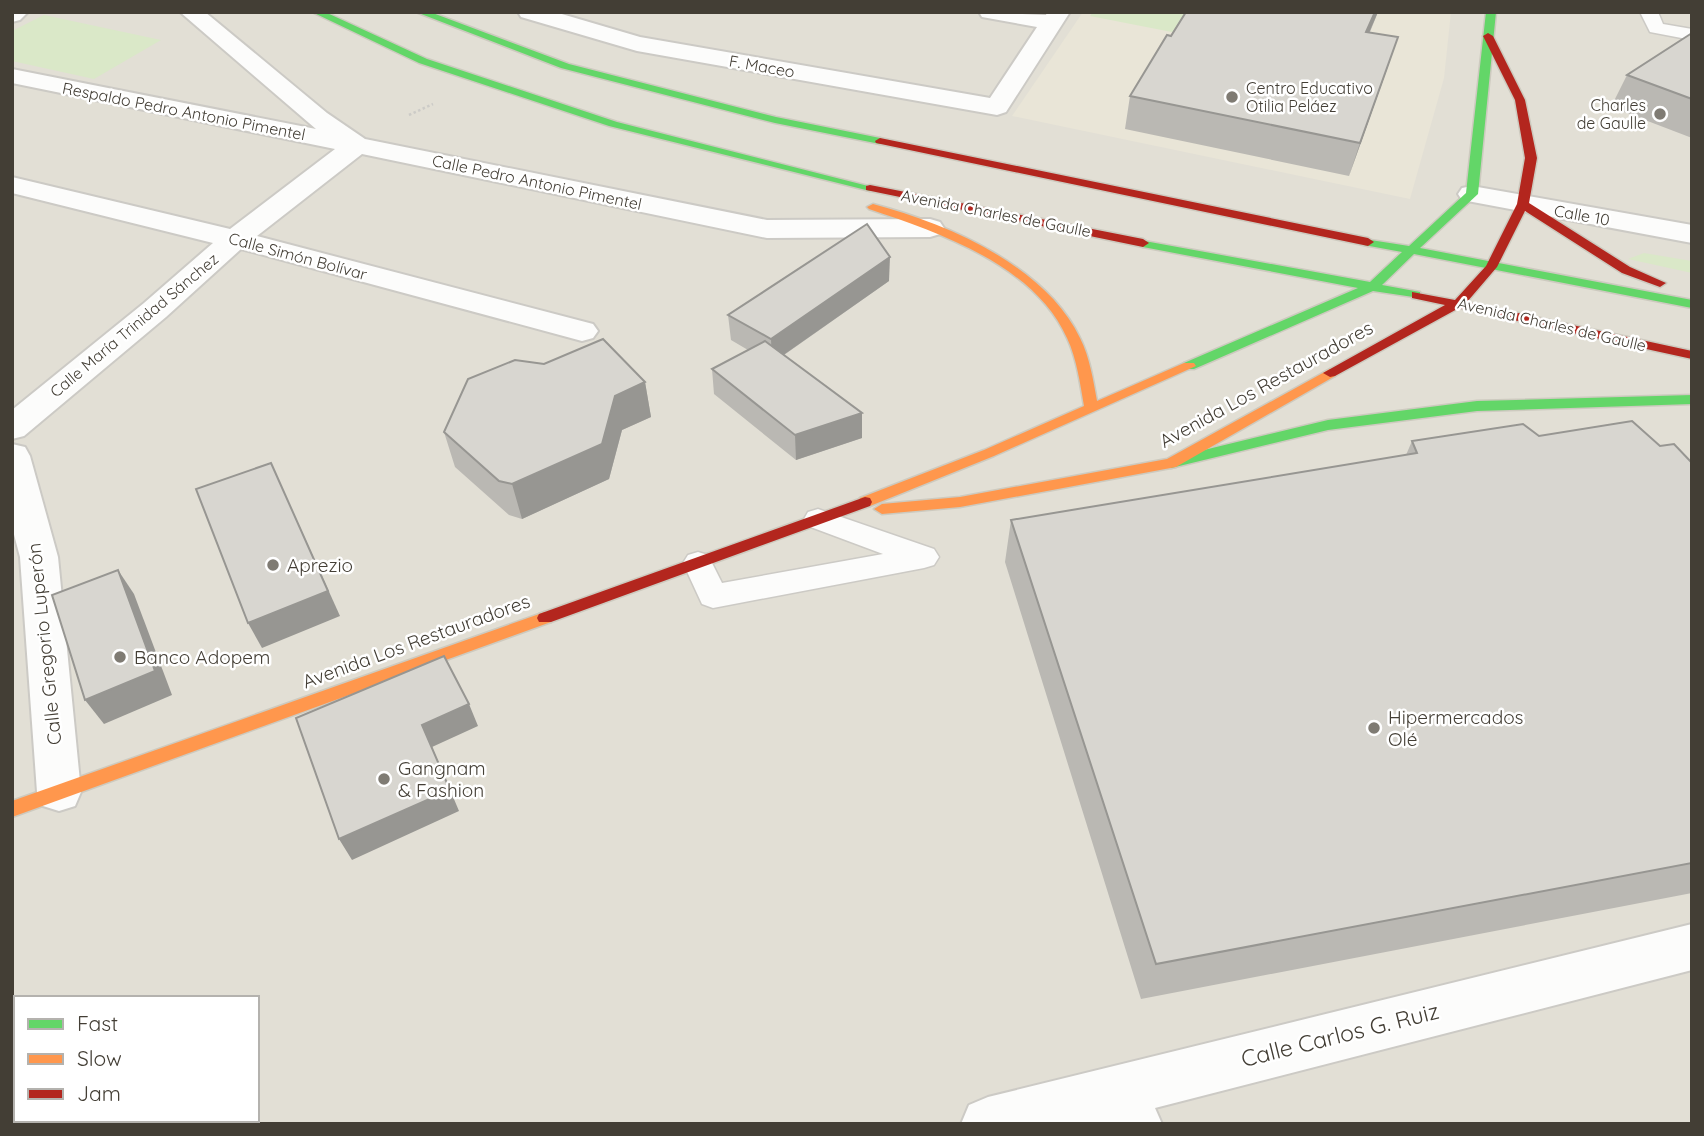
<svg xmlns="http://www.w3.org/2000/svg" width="1704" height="1136" viewBox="0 0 1704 1136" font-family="Quicksand,sans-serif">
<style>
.residential{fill:#e2dfd5;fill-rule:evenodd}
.education{fill:#e9e5d7}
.green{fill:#dae8c8}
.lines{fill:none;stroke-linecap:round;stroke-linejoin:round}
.lane-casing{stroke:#cccac5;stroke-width:3}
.street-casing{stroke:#cccac5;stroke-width:4}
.fast-casing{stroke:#cdcabf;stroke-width:3}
.slow-casing{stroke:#cdcabf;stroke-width:3}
.jam-casing{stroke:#cdcabf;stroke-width:3}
.path{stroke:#cccbc7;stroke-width:2.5;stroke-dasharray:2.5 2.5;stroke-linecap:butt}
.lane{fill:#fcfcfb;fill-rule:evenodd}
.street{fill:#fcfcfb;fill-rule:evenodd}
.fast{fill:#63d668;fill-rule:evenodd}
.slow{fill:#ff974d;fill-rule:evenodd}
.jam{fill:#b3261e;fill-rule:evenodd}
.wall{fill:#bab8b3}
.shaded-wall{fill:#979692}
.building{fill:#d8d6d0;stroke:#979692;stroke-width:2}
.poi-dot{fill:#7f7b73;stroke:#fff;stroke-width:2.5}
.labels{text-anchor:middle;stroke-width:5;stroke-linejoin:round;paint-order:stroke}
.far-street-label{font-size:16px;fill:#433e35;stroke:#fff}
.far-poi-label{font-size:16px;fill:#433e35;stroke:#fff;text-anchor:start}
.street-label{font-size:19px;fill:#433e35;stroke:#fff}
.poi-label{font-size:19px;fill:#433e35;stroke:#fff;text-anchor:start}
.near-street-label{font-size:23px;fill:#433e35;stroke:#fff}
</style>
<rect width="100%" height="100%" fill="#eeede7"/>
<path class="residential" d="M12,12H1692V1124H12ZM16,998H257V1120H16Z"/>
<path class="education" d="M1083,12H1451L1444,78L1410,199L1012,116Z"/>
<g class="green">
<path d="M1093,12H1195L1182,34L1090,16Z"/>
<path d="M44,15L161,40L94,79L12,61V31Z"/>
<path d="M1644,253L1692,261V273L1628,259Z"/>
</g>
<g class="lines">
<defs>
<g id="lane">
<path d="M1640,12H1658L1663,24L1692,29V40L1650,32Z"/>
<path d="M818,509L934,549L939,557L934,565L924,568L713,608L702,604L683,563L688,555L698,552L708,555L722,583L883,554L808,526L804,519L808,512Z"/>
</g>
<g id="street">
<path d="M12,12H28L20,20L12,22Z"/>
<path d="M180,12H205L327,113L365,139L767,220L930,219L940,222L944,228L940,234L930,237L767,238L362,154L257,236L593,324L598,331L593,338L582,341L241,249L166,317L24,436L12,439V410L144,303L213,243L12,193V177L230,229L335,149L12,83V69L316,129Z"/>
<path d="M518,12H555L640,37L990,98L1037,27L982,17L979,12L1046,15L1047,12H1070L1006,112L997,115L637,51L521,17Z"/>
<path d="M1472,186L1692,225V243L1462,200L1458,194L1462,188Z"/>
<path d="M12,444L25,447L30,456L58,557L81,792L75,806L59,811L43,806L37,792L20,557L12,527Z"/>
<path d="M1692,924V970L1155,1108L1162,1124H961L969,1105L988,1097Z"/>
</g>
<g id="fast">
<path d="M312,12H325L427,59L617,122L876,188L870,191L609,126L419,63Z"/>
<path d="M416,12H430L569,64L776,117L880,138L885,141L880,144L775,123L561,68Z"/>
<path d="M1486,12H1496L1478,194L1420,248L1692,300V308L1414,254L1382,285L1420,292V298L1373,291L1194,369H1184V363L1358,288L1143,247L1137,243L1139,240L1370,282L1402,252L1364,245V239L1409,246L1466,193Z"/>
<path d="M1692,395V404L1477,411L1328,430L1171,468L1164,463L1171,458L1328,420L1477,401Z"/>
</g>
<g id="slow">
<path d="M873,204C946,223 1046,266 1080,338C1090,358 1093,380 1097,401L1184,363H1194L1196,366L994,456L870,506H860L858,502L860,498L984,450L1084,406C1080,384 1077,359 1067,338C1034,265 940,233 869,209L867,207Z"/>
<path d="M1330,369L1337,373L1335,376L1176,467L960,507L882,514L874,509L882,504L960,497L1167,459Z"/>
<path d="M545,612L551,614L553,618L551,622L12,817V801Z"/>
</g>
<g id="jam">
<path d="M1488,33L1493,36L1525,100L1537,158L1529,203L1630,267L1666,283L1660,287L1622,273L1525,211L1497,267L1467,302L1692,351V359L1459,308L1335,376L1330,377L1323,373L1445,305L1412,298V292L1455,300L1486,266L1517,204L1525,158L1515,100L1483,36Z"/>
<path d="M880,138L1368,238L1374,242L1368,246L876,143L875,141Z"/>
<path d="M870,185L1143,239L1149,243L1143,247L866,190V186Z"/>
<path d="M865,497L870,498L872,502L870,506L551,622H539L537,618L539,614Z"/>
</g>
</defs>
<use href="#lane" class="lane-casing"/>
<use href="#street" class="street-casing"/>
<use href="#fast" class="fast-casing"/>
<use href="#slow" class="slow-casing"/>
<use href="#jam" class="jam-casing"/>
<path class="path" d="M409,115L433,104"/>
<use href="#lane" class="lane"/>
<use href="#street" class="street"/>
<use href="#fast" class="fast"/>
<use href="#slow" class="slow"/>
<use href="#jam" class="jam"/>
</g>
<g class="wall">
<path d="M1186,12H1378L1370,32L1387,69L1349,176L1125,129L1130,96Z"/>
<path d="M1692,33V138L1611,107L1627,75Z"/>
<path d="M889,281L784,355L862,413V438L796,460L714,394L712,369L748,350L731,340L728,315Z"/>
<path d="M645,382L651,417L622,430L609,479L522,519L509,515L455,467L444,432Z"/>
<path d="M1412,441L1660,446L1692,463V893L1141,999L1005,562L1011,520L1406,455Z"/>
</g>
<g class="shaded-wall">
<path d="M1375,12H1378L1356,63L1366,32Z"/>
<path d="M1398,37L1387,69L1349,176L1360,143Z"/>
<path d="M890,257L889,281L772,363L771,339Z"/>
<path d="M645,382L651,417L622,430L609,479L522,519L512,484L615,396Z"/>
<path d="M862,413V438L796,460L795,435Z"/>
<path d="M271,463L340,616L262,648L248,623Z"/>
<path d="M118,570L134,594L172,695L104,724L85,700Z"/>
<path d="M469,704L478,726L432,747L459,811L352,860L339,839L422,725Z"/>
</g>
<g class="building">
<path d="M1186,12H1375L1366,32L1398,37L1360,143L1130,96L1167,35L1171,36Z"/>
<path d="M1692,33V99L1627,75Z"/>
<path d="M867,224L890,257L771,339L728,315Z"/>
<path d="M603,339L645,382L615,396L602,444L512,484L499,481L444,432L468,379L515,360L544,364Z"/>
<path d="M765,341L862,413L795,435L712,369Z"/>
<path d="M1632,421L1660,446L1674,444L1692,463V863L1156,964L1011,520L1417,453L1412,441L1523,424L1539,436Z"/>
<path d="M271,463L328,591L248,623L196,489Z"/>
<path d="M118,570L155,671L85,700L52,595Z"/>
<path d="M444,656L469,704L422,725L450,790L339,839L296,718Z"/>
</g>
<g class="poi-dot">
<circle cx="1232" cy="97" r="7"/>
<circle cx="1660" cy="114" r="7"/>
<circle cx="273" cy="565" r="7"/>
<circle cx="120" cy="657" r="7"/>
<circle cx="1374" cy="728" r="7"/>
<circle cx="384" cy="779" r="7"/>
</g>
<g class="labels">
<g class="far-street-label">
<text transform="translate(762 66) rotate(10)" y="6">F. Maceo</text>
<text transform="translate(184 111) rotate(11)" y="6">Respaldo Pedro Antonio Pimentel</text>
<text transform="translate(537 182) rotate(12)" y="6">Calle Pedro Antonio Pimentel</text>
<text transform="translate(996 213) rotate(11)" y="6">Avenida Charles de Gaulle</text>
<text transform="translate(1582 215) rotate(10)" y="6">Calle 10</text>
<text transform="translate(298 256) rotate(15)" y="6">Calle Simón Bolívar</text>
<text transform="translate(1552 324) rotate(13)" y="6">Avenida Charles de Gaulle</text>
<text transform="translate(134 325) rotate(-40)" y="6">Calle María Trinidad Sánchez</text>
</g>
<g class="far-poi-label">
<text x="1246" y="94">Centro Educativo<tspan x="1246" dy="18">Otilia Peláez</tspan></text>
<text x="1646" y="111" text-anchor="end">Charles<tspan x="1646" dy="18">de Gaulle</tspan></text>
</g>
<g class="street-label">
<text transform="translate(1266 384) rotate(-29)" y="7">Avenida Los Restauradores</text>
<text transform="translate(416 641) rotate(-20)" y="7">Avenida Los Restauradores</text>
<text transform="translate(44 644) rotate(-96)" y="7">Calle Gregorio Luperón</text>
</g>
<g class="poi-label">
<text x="287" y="572">Aprezio</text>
<text x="134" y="664">Banco Adopem</text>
<text x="1388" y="724">Hipermercados<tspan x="1388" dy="22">Olé</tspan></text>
<text x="398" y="775">Gangnam<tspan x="398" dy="22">&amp; Fashion</tspan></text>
</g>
<g class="near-street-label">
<text transform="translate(1340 1035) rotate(-14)" y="8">Calle Carlos G. Ruiz</text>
</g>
</g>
<rect width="1704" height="1136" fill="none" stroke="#433e35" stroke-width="28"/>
<rect x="14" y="996" width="245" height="126" fill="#ffffff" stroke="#b4b2ae" stroke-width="2"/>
<rect x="28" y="1019" width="35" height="10" fill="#63d668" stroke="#b4b2ae" stroke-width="2"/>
<text x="77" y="1031" font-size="21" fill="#433e35">Fast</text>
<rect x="28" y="1054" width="35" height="10" fill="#ff974d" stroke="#b4b2ae" stroke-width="2"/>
<text x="77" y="1066" font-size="21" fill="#433e35">Slow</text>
<rect x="28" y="1089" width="35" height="10" fill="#b3261e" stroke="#b4b2ae" stroke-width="2"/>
<text x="77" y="1101" font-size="21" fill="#433e35">Jam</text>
</svg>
